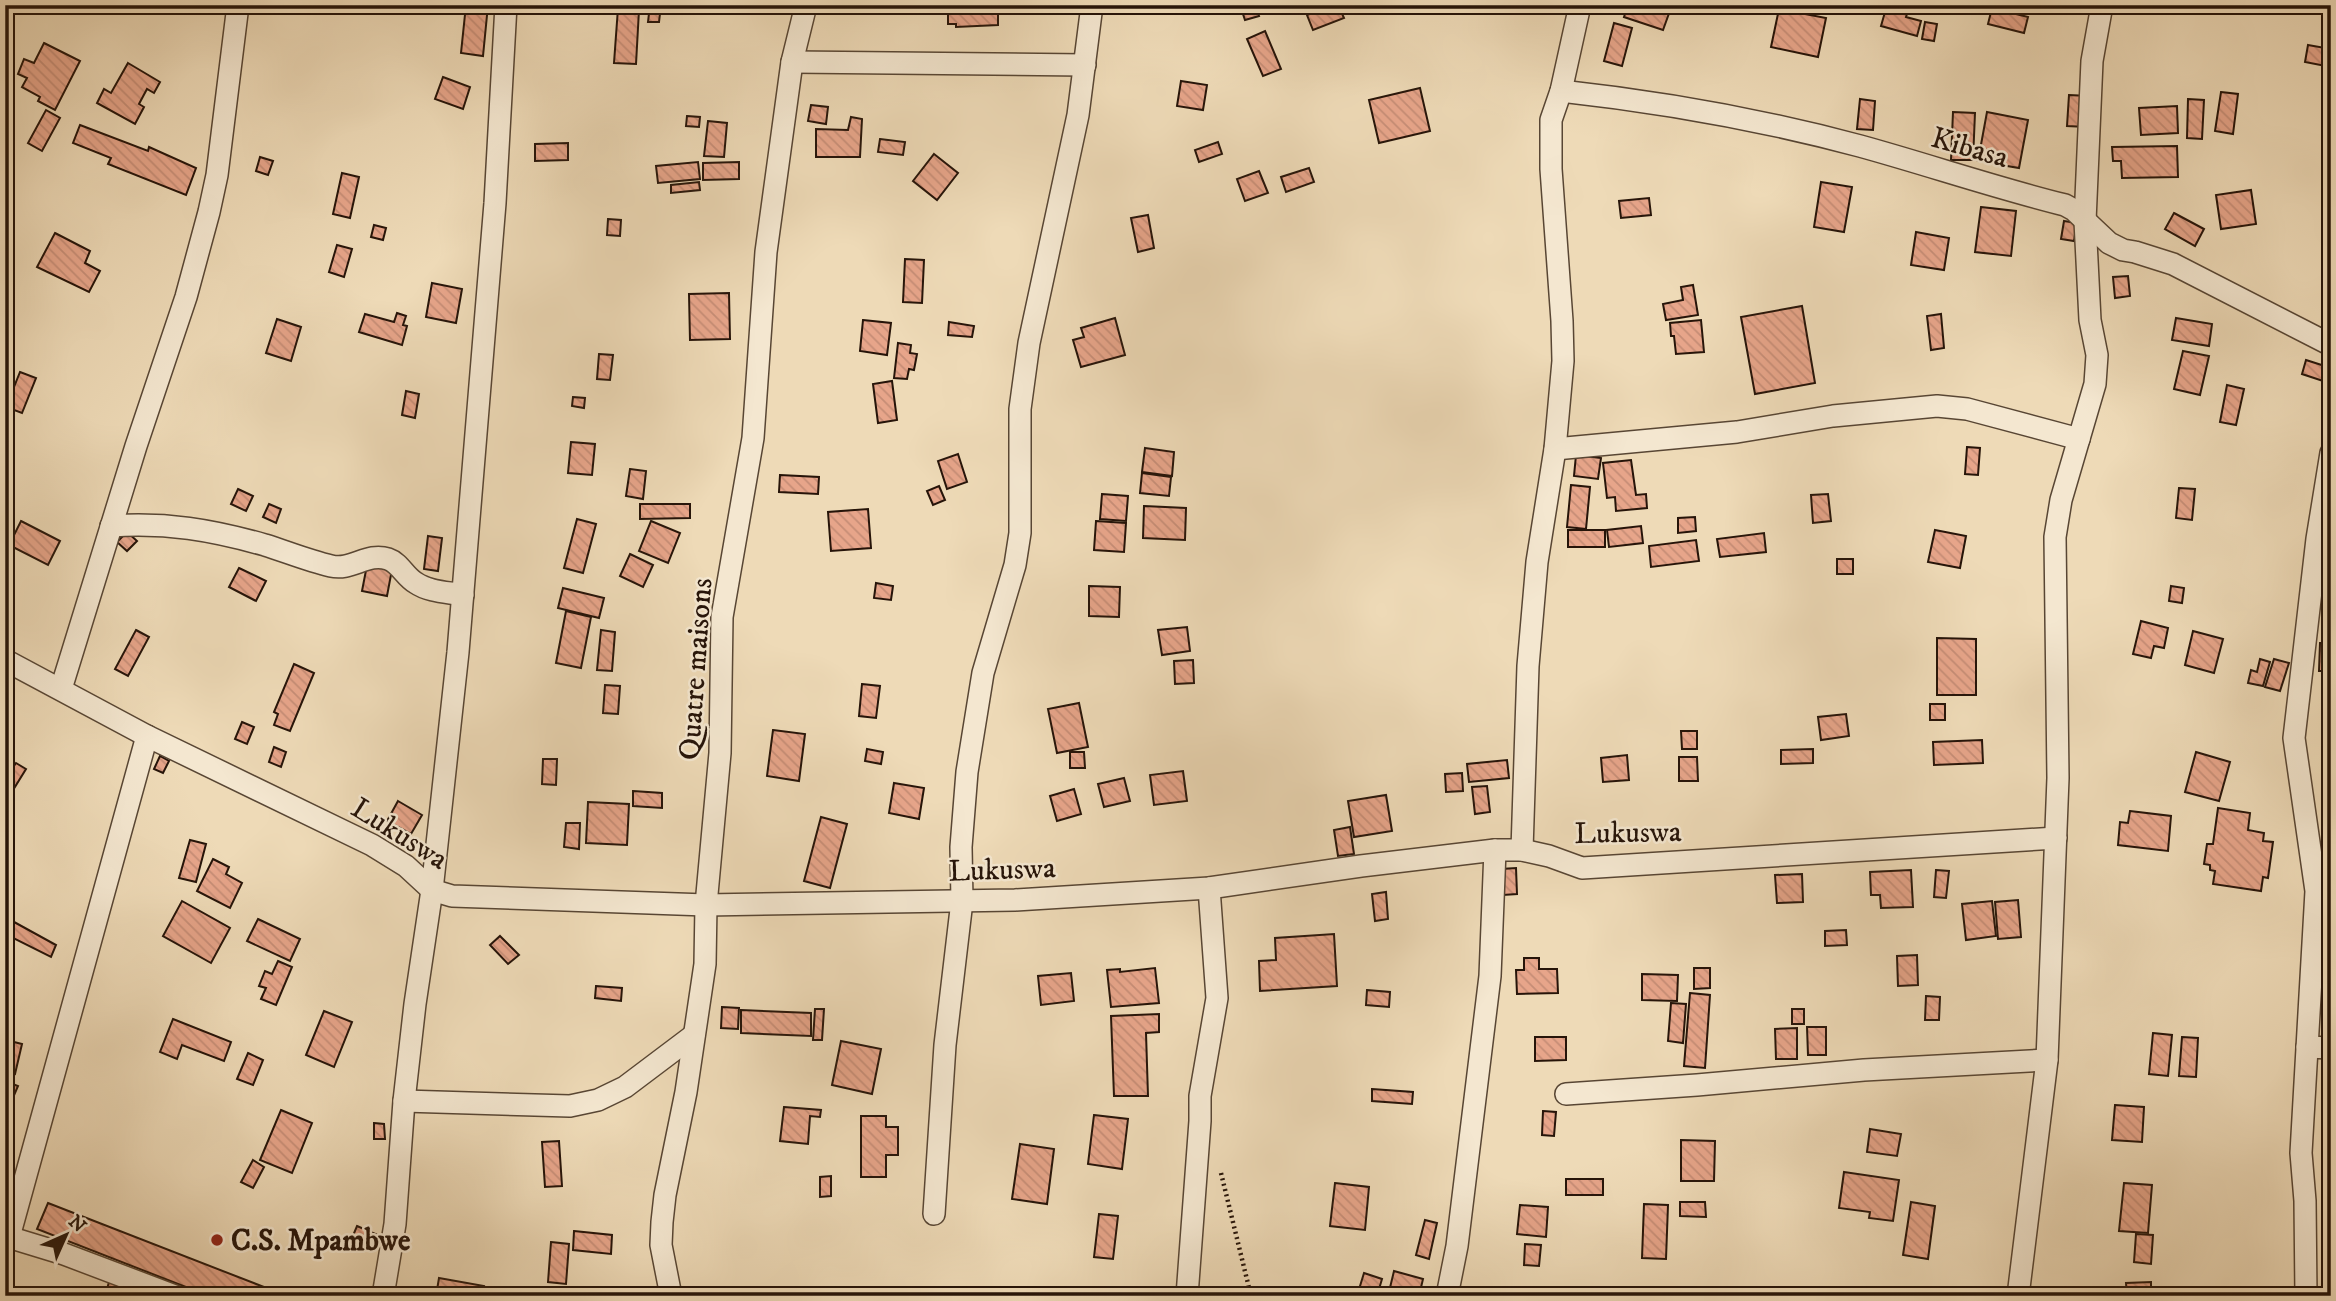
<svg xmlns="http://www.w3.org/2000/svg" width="2336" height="1301" viewBox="0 0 2336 1301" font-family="'IM FELL DW Pica',serif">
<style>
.building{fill:url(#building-back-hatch);stroke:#261409;stroke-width:2}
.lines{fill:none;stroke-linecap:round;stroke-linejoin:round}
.street-casing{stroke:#584634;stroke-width:24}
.path{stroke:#261409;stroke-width:4.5;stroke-dasharray:2 3.5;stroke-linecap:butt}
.street{stroke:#f4e7d0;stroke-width:21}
.poi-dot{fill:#8f2418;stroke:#f4e7d0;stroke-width:2.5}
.labels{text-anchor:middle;stroke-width:5;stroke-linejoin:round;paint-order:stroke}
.street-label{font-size:30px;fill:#261409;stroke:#f4e7d0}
.poi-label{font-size:30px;font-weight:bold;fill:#261409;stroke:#f4e7d0;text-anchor:start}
</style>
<defs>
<pattern id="building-back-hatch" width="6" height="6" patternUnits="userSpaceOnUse" patternTransform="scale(1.75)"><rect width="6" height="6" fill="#e7a58a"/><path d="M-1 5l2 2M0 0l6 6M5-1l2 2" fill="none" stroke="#c68d76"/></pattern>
</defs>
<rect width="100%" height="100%" fill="#eedab7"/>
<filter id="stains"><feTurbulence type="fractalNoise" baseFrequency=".00286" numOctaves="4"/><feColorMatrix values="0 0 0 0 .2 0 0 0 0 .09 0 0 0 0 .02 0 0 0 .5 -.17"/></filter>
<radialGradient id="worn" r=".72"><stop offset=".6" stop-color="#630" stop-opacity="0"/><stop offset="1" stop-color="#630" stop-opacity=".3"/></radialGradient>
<g class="building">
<path d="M466,5H488L483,56L461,53Z"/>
<path d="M650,5H661L659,22H648Z"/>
<path d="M955,5H998V25L956,27V24H948V9L955,8Z"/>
<path d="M1240,5H1255L1259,16L1245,20Z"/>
<path d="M1331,5H1338L1344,18L1313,30L1307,15Z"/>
<path d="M1628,5H1672L1663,30L1624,17Z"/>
<path d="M1887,5H1910L1906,17L1921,21L1917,36L1881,26Z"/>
<path d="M618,8L639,10L636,64L614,63Z"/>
<path d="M1992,8L2028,17L2024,33L1988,24Z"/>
<path d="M1779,9L1826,18L1818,57L1771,47Z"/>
<path d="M1925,22L1937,24L1934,41L1922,39Z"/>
<path d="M1614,23L1632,28L1622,66L1604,61Z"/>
<path d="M1265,31L1281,69L1263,76L1247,39Z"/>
<path d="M44,43L80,61L55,110L38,101L40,97L22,87L27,78L18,74L24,59L34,63Z"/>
<path d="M2308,45L2331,49V67L2305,62Z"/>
<path d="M128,63L160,82L154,93L147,89L139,104L144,107L135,124L97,103L104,89L111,93Z"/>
<path d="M443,77L470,87L463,109L435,99Z"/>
<path d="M1181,81L1207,85L1203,110L1177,106Z"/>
<path d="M1420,88L1430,131L1379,143L1369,100Z"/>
<path d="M2221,92L2238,94L2233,134L2215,131Z"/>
<path d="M2069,95L2088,96L2087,127L2067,126Z"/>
<path d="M1860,99L1875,101L1873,130L1857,129Z"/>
<path d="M2188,99L2204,100L2202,139L2187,138Z"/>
<path d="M811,105L828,107L826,124L808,121Z"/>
<path d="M2177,106L2178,133L2141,135L2139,108Z"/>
<path d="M46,110L60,118L42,151L28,143Z"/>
<path d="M1953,112L1975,113L1973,160H1951Z"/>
<path d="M1987,112L2028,120L2019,168L1978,161Z"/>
<path d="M687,116L700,117L699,127L686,126Z"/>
<path d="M851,117L862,119L860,157H816V129L848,130Z"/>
<path d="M708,121L727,123L724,157L704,156Z"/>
<path d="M80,125L148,151L149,147L196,168L186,195L108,164L111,158L73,143Z"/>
<path d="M880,139L905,142L903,155L878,152Z"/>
<path d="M1218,142L1222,154L1199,162L1195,150Z"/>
<path d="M568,143V160L535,161V144Z"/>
<path d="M2177,146L2178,177L2122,178L2121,161H2113L2112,147Z"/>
<path d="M934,154L958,173L937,200L913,181Z"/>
<path d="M260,157L273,161L268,175L256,171Z"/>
<path d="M698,162L700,179L658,183L656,166Z"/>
<path d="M739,162V179L703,180V163Z"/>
<path d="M1309,168L1314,182L1286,192L1281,177Z"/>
<path d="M1259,171L1268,193L1245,201L1237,179Z"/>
<path d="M342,173L359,177L350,218L333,214Z"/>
<path d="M699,182L700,190L671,193V185Z"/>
<path d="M1821,182L1852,187L1844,232L1814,227Z"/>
<path d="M2251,190L2256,224L2221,229L2216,195Z"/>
<path d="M1649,198L1651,215L1621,218L1619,201Z"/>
<path d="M1981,207L2016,211L2011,256L1975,252Z"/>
<path d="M2174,213L2204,229L2195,246L2165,229Z"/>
<path d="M1148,215L1154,248L1138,252L1131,218Z"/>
<path d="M608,219L621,220L620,236L607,235Z"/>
<path d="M2064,221L2077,223L2074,241L2061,239Z"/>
<path d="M374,225L386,228L383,240L371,237Z"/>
<path d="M1916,232L1949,238L1944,270L1911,265Z"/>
<path d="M55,233L90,251L85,263L100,271L89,292L37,267Z"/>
<path d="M337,245L352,249L344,277L329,272Z"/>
<path d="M905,259L924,260L922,303L903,302Z"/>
<path d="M2128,276L2130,296L2115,298L2113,277Z"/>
<path d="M432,283L462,289L456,323L426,317Z"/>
<path d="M1693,285L1698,315L1666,320L1663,304L1683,300L1681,287Z"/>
<path d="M729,293L730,339L690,340L689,294Z"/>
<path d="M1802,306L1815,383L1755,394L1741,317Z"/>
<path d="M397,313L406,316L403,325L407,326L402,345L359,332L365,314L394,322Z"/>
<path d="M1941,314L1944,348L1931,350L1927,316Z"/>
<path d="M1115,318L1125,355L1081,367L1073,340L1084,337L1081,328Z"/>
<path d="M2176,318L2212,324L2209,346L2172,340Z"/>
<path d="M277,319L301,327L291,361L266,353Z"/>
<path d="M863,320L891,323L887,355L860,351Z"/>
<path d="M1701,320L1704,352L1676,354L1674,336H1671L1670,323Z"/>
<path d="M949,322L974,326L972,337L948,335Z"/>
<path d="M898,343L911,345L910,353L917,354L914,370L909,369L907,379L894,378Z"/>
<path d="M2183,351L2209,356L2200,395L2174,389Z"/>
<path d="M599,354L613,355L610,380L597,379Z"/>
<path d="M2306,360L2331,368L2329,383L2302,374Z"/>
<path d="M20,372L36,378L22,413L6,407Z"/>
<path d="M892,381L897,420L878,423L873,384Z"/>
<path d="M2227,385L2244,389L2236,425L2220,422Z"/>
<path d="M406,391L419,394L415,418L402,415Z"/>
<path d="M573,397L585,398L584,408L572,406Z"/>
<path d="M571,442L595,444L592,475L568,473Z"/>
<path d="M1967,447L1980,448L1978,475L1965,474Z"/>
<path d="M1145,448L1174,452L1172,476L1142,472Z"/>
<path d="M958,454L967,482L947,489L938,461Z"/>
<path d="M1576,455L1601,458L1598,479L1574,476Z"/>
<path d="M1631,460L1636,495L1646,494L1647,508L1616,511L1615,497L1607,498L1603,463Z"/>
<path d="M630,469L646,471L643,499L626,496Z"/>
<path d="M1142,473L1171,477L1169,496L1140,493Z"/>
<path d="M780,475L819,477L818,494L779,492Z"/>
<path d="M1571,485L1590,487L1586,529L1567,527Z"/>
<path d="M939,486L945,500L933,505L927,491Z"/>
<path d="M2179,488L2195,489L2192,520L2176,518Z"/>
<path d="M238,489L253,496L246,511L231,504Z"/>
<path d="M1102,494L1128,496L1126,521L1100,519Z"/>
<path d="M1828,494L1831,521L1813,523L1811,495Z"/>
<path d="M269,504L281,509L276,523L263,517Z"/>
<path d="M640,504H690V518L640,519Z"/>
<path d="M1144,506L1186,508L1185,540L1143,538Z"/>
<path d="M868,509L871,548L831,551L828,512Z"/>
<path d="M1695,517L1696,531L1678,533V518Z"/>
<path d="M577,519L596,524L583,573L564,568Z"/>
<path d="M21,521L60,541L48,565L9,545Z"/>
<path d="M651,521L680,533L668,563L639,551Z"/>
<path d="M1096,521L1126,523L1124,552L1094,550Z"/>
<path d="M1641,526L1643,543L1609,547L1607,530Z"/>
<rect x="1568" y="530" width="37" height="17"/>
<path d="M1935,530L1966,536L1960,568L1928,562Z"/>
<path d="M127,532L137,541L127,551L117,542Z"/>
<path d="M1764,533L1766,552L1720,557L1717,539Z"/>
<path d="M428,536L442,538L438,571L424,569Z"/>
<path d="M1696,540L1699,561L1651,567L1649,546Z"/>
<path d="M630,554L653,565L643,587L620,576Z"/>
<rect x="1837" y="559" width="16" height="15"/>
<path d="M368,560L393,564L387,596L362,591Z"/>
<path d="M239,568L266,581L256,601L229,587Z"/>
<path d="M876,583L893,586L891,600L874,598Z"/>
<path d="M1089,586L1120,587L1119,617L1089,616Z"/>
<path d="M2171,586L2184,588L2182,603L2169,601Z"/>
<path d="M563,588L604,598L599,618L558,608Z"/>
<path d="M566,611L591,617L581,668L556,663Z"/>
<path d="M2141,621L2168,628L2164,648L2154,646L2151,658L2133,654Z"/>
<path d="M1187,627L1190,651L1162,655L1158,630Z"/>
<path d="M136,630L149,637L128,676L115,669Z"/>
<path d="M601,630L615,632L612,671L597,670Z"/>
<path d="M2193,631L2223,639L2214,673L2185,665Z"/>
<path d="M1937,638L1976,639V695H1937Z"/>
<path d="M2320,643H2331V671H2319Z"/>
<path d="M2260,659L2270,662L2263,686L2248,683L2251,670L2257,672Z"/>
<path d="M2274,659L2289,663L2280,691L2265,687Z"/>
<path d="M1193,660L1194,683L1175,684L1174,661Z"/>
<path d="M294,664L314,673L290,731L274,725L278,714L274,712Z"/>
<path d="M862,684L880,686L876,718L859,716Z"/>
<path d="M605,685L620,686L618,714L603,713Z"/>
<path d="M1079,703L1088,747L1057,753L1048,709Z"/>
<rect x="1930" y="704" width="15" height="16"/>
<path d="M1846,714L1849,736L1821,740L1818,717Z"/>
<path d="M242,722L254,727L247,744L235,739Z"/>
<path d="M773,730L805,734L799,781L767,776Z"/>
<path d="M1681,731H1697V749H1682Z"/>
<path d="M1982,740L1983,763L1934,765L1933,742Z"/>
<path d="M274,747L286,752L281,767L269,762Z"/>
<path d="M867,749L883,752L881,764L865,761Z"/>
<path d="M1813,749V763L1781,764V750Z"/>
<path d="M1070,752H1084L1085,768H1070Z"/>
<path d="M2196,752L2230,762L2219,801L2185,792Z"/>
<path d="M1627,755L1629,780L1603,782L1601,758Z"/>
<path d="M160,756L169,761L163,773L154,769Z"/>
<path d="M1679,757H1697L1698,781H1679Z"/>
<path d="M543,759H557L556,785L542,784Z"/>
<path d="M1507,760L1509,778L1469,782L1467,764Z"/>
<path d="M16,763L26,769L13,790L5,785V779Z"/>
<path d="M1183,771L1187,801L1154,805L1150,775Z"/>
<path d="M1462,773L1463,791L1446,792L1445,774Z"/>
<path d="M1124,778L1130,801L1104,807L1098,784Z"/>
<path d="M894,783L924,788L919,819L889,813Z"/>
<path d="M1487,786L1490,812L1475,814L1472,787Z"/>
<path d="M1074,789L1081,814L1057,821L1050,796Z"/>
<path d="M633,791L662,793V808L633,806Z"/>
<path d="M1386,795L1392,831L1354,837L1348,801Z"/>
<path d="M398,801L422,815L411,834L387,821Z"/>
<path d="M588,802L629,804L627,845L586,843Z"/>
<path d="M2218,808L2250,813L2248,830L2264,833L2263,841L2273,842L2268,878L2263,877L2261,891L2213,884L2215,871L2210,870V865L2204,864L2207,844H2213Z"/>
<path d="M2130,811L2171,816L2168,851L2118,845L2120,822L2128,823Z"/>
<path d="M821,817L847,824L830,888L804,881Z"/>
<path d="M566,823H580L579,849L564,847Z"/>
<path d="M1350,827L1354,854L1338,856L1334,830Z"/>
<path d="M190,840L206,844L196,882L179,878Z"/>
<path d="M213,859L229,867L226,874L242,883L230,908L197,891Z"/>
<path d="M1516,868L1517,894L1503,895L1501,869Z"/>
<path d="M1911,870L1913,907L1881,908L1880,895H1871L1870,872Z"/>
<path d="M1936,870L1949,871L1946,898L1934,897Z"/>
<path d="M1802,874L1803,902L1777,903L1775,875Z"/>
<path d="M1386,892L1388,919L1375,921L1372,894Z"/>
<path d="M2018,900L2021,937L1998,939L1995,902Z"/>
<path d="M182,901L230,928L211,963L163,936Z"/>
<path d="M1992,901L1996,936L1966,940L1962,904Z"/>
<path d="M5,917L56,945L51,957L5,934Z"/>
<path d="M258,919L300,939L290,961L247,941Z"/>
<path d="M1846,930L1847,945L1825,946V931Z"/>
<path d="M1334,934L1337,986L1260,991L1259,961L1276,960L1275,938Z"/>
<path d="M500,936L519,955L508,964L490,945Z"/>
<path d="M1917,955L1918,985L1898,986L1897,956Z"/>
<path d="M1524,958H1539V969H1557L1558,993L1517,994L1516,970H1524Z"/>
<path d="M278,961L292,967L276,1005L261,999L266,988L259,986L265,971L272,974Z"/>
<path d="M1155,968L1159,1003L1111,1007L1107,970L1120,969V972Z"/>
<path d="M1694,968H1710V988L1694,989Z"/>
<path d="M1071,973L1074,1001L1041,1005L1038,976Z"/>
<path d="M1642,974L1678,975L1677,1001L1642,1000Z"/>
<path d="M596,986L622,988L621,1001L595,998Z"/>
<path d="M1367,990L1390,992L1389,1007L1366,1005Z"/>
<path d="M1690,993L1710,995L1705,1068L1684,1066Z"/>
<path d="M1926,996L1940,997L1939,1020H1925Z"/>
<path d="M1671,1003L1686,1004L1683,1043L1668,1041Z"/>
<path d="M722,1007L739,1008L738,1029L721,1028Z"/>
<path d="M815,1009H824L822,1040H813Z"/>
<rect x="1792" y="1009" width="12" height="15"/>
<path d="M741,1010L811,1013V1036L741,1033Z"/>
<path d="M324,1011L352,1022L334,1067L306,1055Z"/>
<path d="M1159,1014V1032L1146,1033L1148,1096H1114L1111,1016Z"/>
<path d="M173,1019L231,1042L224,1061L182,1045L177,1059L160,1052Z"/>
<path d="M1807,1027H1826V1055H1808Z"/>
<path d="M1797,1028V1059H1776L1775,1029Z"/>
<path d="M2153,1033L2172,1035L2168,1076L2149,1074Z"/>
<path d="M1535,1037H1566V1060L1535,1061Z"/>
<path d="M2182,1037L2198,1038L2196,1077L2179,1076Z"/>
<path d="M10,1041L22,1044L15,1074L5,1072Z"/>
<path d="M841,1041L881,1049L872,1094L832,1085Z"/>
<path d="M248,1053L263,1060L253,1085L237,1079Z"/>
<path d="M5,1081L18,1086L9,1107L5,1105Z"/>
<path d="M1372,1089L1413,1092L1412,1104L1372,1101Z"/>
<path d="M2115,1105L2144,1107L2142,1142L2112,1140Z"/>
<path d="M784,1107L821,1110L820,1117L810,1116L808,1144L780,1141Z"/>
<path d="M281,1110L312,1123L292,1173L260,1160Z"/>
<path d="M1543,1111L1556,1112L1554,1136L1542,1135Z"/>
<path d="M1094,1115L1128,1119L1122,1169L1088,1164Z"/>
<path d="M861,1116H886V1127H898V1155H886V1177H861Z"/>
<path d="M374,1123L384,1124L385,1139H374Z"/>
<path d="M1870,1129L1901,1134L1897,1156L1867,1152Z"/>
<path d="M1681,1140L1715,1141L1714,1181H1681Z"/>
<path d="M559,1141L562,1186L545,1187L542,1142Z"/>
<path d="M1020,1144L1054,1149L1047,1204L1012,1199Z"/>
<path d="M253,1160L264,1167L253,1188L241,1182Z"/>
<path d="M1844,1172L1899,1180L1893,1221L1869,1218L1870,1212L1839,1208Z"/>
<path d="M831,1176V1196L820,1197V1177Z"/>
<rect x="1566" y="1179" width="37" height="16"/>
<path d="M1335,1183L1369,1187L1365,1230L1330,1226Z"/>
<path d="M2124,1183L2152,1185L2148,1233L2119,1231Z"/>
<path d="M1680,1202H1705L1706,1217L1680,1216Z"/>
<path d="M1911,1202L1935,1206L1928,1259L1903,1255Z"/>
<path d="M48,1203L287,1296H209L37,1229Z"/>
<path d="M1644,1204L1668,1205L1666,1259L1642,1258Z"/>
<path d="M1520,1205L1548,1207L1546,1237L1517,1234Z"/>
<path d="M1099,1214L1118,1216L1113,1259L1094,1257Z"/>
<path d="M1425,1220L1437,1223L1429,1259L1416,1255Z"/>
<path d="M357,1226L380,1236L374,1248L352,1238Z"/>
<path d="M574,1231L612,1235L611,1254L573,1250Z"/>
<path d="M2136,1234L2153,1235L2151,1264L2134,1262Z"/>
<path d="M551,1242L569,1244L566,1284L548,1282Z"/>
<path d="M1525,1244L1541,1245L1539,1266L1524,1265Z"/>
<path d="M1394,1271L1423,1279L1419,1296H1388Z"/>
<path d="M1364,1273L1382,1279L1377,1296H1357Z"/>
<path d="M439,1278L484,1286L482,1296H436Z"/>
<path d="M109,1282L126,1288L124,1296H105Z"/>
<path d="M2151,1282V1296H2127L2126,1283Z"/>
<path d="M1822,1289L1823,1296H1800V1290Z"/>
</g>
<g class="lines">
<defs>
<g id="street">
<path d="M792,62L1085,65"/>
<path d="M1561,91C1661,102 1763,120 1860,146C1929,165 1996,188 2065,205L2074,210L2109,243L2123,250L2135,252L2173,264L2331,345"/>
<path d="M1555,449L1737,432L1833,416L1937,406L1967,409L2079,439"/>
<path d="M111,526C166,522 212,530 265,545C287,552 309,561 331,566C352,571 367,552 388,559C400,563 405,577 416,583C429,592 448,592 463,595"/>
<path d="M5,660L147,736L372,845L406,866L432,890L452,896L706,905L1015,900L1209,888L1361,866L1495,850H1522L1549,856L1582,868L2056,838"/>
<path d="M61,689L136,446L186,297L209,212L217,175L238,5"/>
<path d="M1522,850L1528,666L1537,562L1555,449L1563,361L1562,321L1551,169V120L1561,91L1580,5"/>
<path d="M2307,1047L2331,1048"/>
<path d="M1566,1094L1697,1085L1864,1070L2047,1060"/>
<path d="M404,1101L570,1106L598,1100L625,1087L694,1035"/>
<path d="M934,1214L945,1045L962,901L961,847L967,772L983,673L1015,565L1020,533V409L1029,343L1078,115L1092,5"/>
<path d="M5,1236L64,1254L175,1296"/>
<path d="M9,1237L147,736"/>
<path d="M383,1296L395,1224L404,1101L415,1004L432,890L458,652L495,203L506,5"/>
<path d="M671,1296L661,1245L662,1222L665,1195L686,1092L705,964L706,905L720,753L722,617L753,438L766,252L792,62L806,5"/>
<path d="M1187,1296L1200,1121V1096L1217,998L1209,888"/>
<path d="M1447,1296L1457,1246L1490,976L1495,850"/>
<path d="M2018,1296L2047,1060L2058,778L2055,537L2061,500L2095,384L2097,355L2090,320L2085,221L2092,61L2102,5"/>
<path d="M2306,1296L2305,1201L2301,1153L2316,891L2294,738L2317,539L2331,453"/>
</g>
</defs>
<use href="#street" class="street-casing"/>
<path class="path" d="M1221,1173L1251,1296"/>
<use href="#street" class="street"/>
</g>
<circle class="poi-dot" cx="217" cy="1240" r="7"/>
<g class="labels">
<g class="street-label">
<text transform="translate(1970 147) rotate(16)" y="10">Kibasa</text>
<text transform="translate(695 669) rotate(-86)" y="10">Quatre maisons</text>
<text transform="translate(1628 832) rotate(-1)" y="10">Lukuswa</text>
<text transform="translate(400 833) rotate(32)" y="10">Lukuswa</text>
<text transform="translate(1002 869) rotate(-2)" y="10">Lukuswa</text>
</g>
<g class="poi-label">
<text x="231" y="1250">C.S. Mpambwe</text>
</g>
</g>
<rect width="2336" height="1301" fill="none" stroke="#eedab7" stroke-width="28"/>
<rect x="7" y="7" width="2322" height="1287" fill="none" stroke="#261409" stroke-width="3.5"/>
<rect x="14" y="14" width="2308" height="1273" fill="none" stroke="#261409" stroke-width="2"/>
<g transform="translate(66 1235) rotate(45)" stroke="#f4e7d0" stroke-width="5" paint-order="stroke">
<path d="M0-5L12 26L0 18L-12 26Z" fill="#261409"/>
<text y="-10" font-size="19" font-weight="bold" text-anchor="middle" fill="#261409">N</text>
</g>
<rect width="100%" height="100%" filter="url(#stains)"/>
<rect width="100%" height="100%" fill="url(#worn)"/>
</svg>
